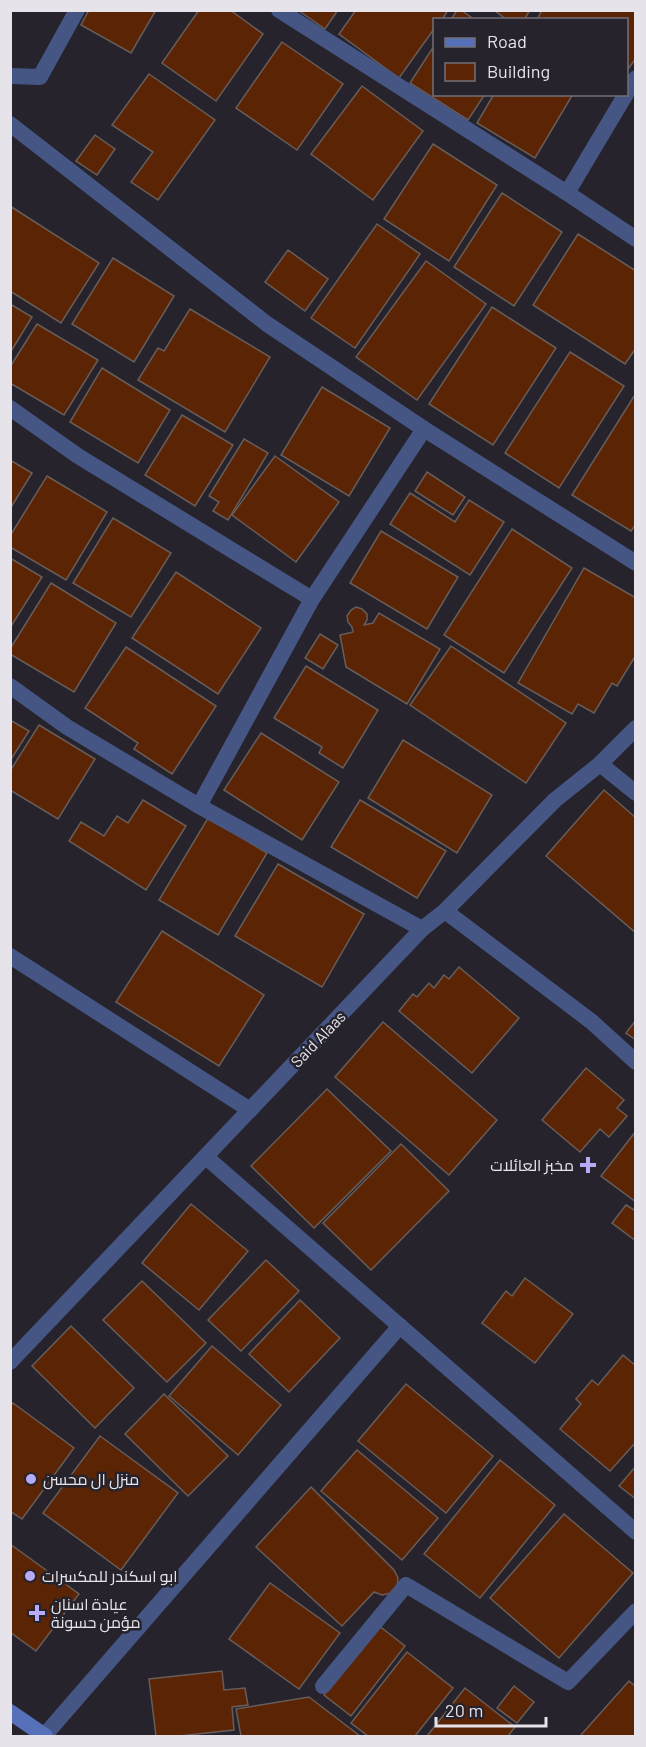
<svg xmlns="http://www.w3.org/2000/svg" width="646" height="1747" viewBox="0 0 646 1747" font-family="Barlow,Cairo,sans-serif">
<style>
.building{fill:#5b2405;stroke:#685d58;stroke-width:1.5}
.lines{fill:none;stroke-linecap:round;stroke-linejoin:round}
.minor{stroke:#455684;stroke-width:16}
.secondary{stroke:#5670ba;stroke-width:16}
.poi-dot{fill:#b7abf8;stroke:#26232c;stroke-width:2}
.labels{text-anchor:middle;stroke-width:5;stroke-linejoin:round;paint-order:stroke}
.street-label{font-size:16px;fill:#e6e4ea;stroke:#26232c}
.poi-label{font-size:16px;fill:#e6e4ea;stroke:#26232c;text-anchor:start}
</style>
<rect width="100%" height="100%" fill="#26232c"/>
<g class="building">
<path d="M89,10H156L131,53L81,25Z"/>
<path d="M199,10H230L263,34L216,101L162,63Z"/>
<path d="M298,10H338L325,29Z"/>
<path d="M356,10H448L442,20H434V29L399,78L339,34Z"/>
<path d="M457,10H461L475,20H451Z"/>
<path d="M494,10H530L524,20H507Z"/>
<path d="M542,10H636V58L626,72V20H537Z"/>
<path d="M282,42L343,84L297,150L236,108Z"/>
<path d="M434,46V94H485L468,120L410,83Z"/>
<path d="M149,74L215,120L158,200L131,182L153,152L112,125Z"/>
<path d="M362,86L423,131L373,200L311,154Z"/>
<path d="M494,94H573L535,158L477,123Z"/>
<path d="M95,135L115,149L97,175L76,161Z"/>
<path d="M433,144L497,185L449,261L384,219Z"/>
<path d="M502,193L562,232L514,306L454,267Z"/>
<path d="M10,206L99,263L61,323L10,291Z"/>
<path d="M377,224L420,254L355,348L311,318Z"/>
<path d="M578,234L636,271V348L625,364L533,305Z"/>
<path d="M288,250L328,279L305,311L265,282Z"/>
<path d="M113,258L174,296L134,362L72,324Z"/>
<path d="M426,261L486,304L417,400L356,357Z"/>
<path d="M10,304L32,317L10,353Z"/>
<path d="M492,307L556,348L493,445L429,404Z"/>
<path d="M190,309L270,357L225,432L138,380L158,348L164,351Z"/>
<path d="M37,324L98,360L64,415L10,383V367Z"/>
<path d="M570,352L624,386L559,488L505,453Z"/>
<path d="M102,368L170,410L138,463L70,422Z"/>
<path d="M322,387L390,428L349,496L281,455Z"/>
<path d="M636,393V524L631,531L572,495Z"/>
<path d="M182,415L233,445L195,506L145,475Z"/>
<path d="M244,439L268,453L228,520L213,511L219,502L209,496Z"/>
<path d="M275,456L339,502L296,562L232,515Z"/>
<path d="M10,460L32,473L10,509Z"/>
<path d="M427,472L465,497L453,515L415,491Z"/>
<path d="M47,476L107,512L66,580L10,547V536Z"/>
<path d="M410,493L455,522L469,500L504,522L470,575L390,524Z"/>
<path d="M113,518L171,553L131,617L73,583Z"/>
<path d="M512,529L572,568L504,673L444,635Z"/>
<path d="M381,531L458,577L427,629L350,583Z"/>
<path d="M10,558L42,577L10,628Z"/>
<path d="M584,568L636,598V655L617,686L612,683L594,713L578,704L572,714L518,683Z"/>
<path d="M176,572L261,628L218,694L132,638Z"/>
<path d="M51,583L116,623L74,692L10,654V649Z"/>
<path d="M356,607L362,609L367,614V620L364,625L373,623L379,613L440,649L407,704L346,667L340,635L353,632L352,627L348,622L347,616L351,610Z"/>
<path d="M320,634L338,645L323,669L305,658Z"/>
<path d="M451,646L566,723L526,783L410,705Z"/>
<path d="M126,647L216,706L172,774L134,749L138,743L85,708Z"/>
<path d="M306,666L378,710L343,768L319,753L322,747L274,718Z"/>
<path d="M10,720L29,731L10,761Z"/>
<path d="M39,725L95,759L58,819L10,790V771Z"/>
<path d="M261,733L339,782L302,840L224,790Z"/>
<path d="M403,740L492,795L457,853L368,798Z"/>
<path d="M604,790L636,818V933L546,856Z"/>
<path d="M143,800L186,826L146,890L69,841L81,822L104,836L117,816L128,823Z"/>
<path d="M360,800L446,851L417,898L331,847Z"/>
<path d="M208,818L267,853L218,935L159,900Z"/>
<path d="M278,864L364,914L322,987L235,936Z"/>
<path d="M162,931L264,995L219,1066L116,1002Z"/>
<path d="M459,967L519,1018L472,1073L399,1011L413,994L417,997L429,983L434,988L444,975L449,979Z"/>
<path d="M636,1020V1040L626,1033Z"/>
<path d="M383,1022L497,1120L449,1175L335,1077Z"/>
<path d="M586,1068L624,1100L617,1108L627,1116L609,1137L600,1129L580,1152L542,1120Z"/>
<path d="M327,1089L391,1151L314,1228L251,1166Z"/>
<path d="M636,1131V1202L601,1176Z"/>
<path d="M401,1144L449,1191L371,1270L323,1223Z"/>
<path d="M191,1204L248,1251L199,1310L142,1263Z"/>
<path d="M626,1205L636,1211V1241L612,1223Z"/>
<path d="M266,1260L299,1291L241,1351L208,1320Z"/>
<path d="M525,1278L573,1314L535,1363L482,1323L506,1291L512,1296Z"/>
<path d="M142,1281L206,1343L167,1382L103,1320Z"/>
<path d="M300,1300L340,1338L289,1392L249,1354Z"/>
<path d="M71,1326L134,1388L95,1428L32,1366Z"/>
<path d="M212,1346L281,1405L238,1455L169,1396Z"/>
<path d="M623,1355L636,1366V1442L610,1471L560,1429L581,1404L576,1399L592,1380L598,1385Z"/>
<path d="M406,1384L493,1456L446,1513L358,1441Z"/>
<path d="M164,1394L228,1456L188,1496L125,1434Z"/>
<path d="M13,1403L74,1448L22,1519L10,1511V1407Z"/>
<path d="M100,1436L178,1493L121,1570L43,1513Z"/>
<path d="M357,1450L438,1518L402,1560L321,1491Z"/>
<path d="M500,1460L555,1505L480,1598L424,1554Z"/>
<path d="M636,1466V1499L619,1486Z"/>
<path d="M311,1487L394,1570L398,1578L397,1587L391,1593L382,1595L374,1592L342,1626L256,1547Z"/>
<path d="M564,1514L633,1573L559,1658L490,1598Z"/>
<path d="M10,1544L79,1594L36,1651L10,1632Z"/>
<path d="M270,1583L340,1633L299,1689L229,1639Z"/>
<path d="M378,1625L405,1646L351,1716L324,1695Z"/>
<path d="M407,1652L453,1688L415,1736H368L351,1723Z"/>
<path d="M222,1671L224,1690L245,1688L248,1705L232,1707L234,1730L179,1736H156L149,1679Z"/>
<path d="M629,1681L636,1687V1736H580Z"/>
<path d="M514,1686L534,1702L517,1723L497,1708Z"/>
<path d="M465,1688L515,1727L508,1736H427Z"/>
<path d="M309,1697L360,1736H241L236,1709Z"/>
</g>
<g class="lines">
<g class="minor">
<path d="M279,10L567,193L636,239"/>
<path d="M10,76L40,77L77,10"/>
<path d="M626,93L636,78"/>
<path d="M10,124L267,324L424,429L636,563"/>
<path d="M567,193L626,94"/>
<path d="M10,408L78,456L312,599"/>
<path d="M10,686L67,727L199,806L312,599L424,429"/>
<path d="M600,764L636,793"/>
<path d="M199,806L422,929"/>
<path d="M445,911L592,1022L636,1062"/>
<path d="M10,956L250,1110"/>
<path d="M206,1157L636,1532"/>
<path d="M10,1362L422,929L445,911L555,800L600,764L636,728"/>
<path d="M323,1686L406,1585L568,1682L636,1611"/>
<path d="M44,1736L400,1326"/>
</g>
<path class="secondary" d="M10,1712L45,1736"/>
</g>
<g class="poi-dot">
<path d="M585 1156h6v6h6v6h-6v6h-6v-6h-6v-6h6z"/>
<circle cx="31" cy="1479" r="6"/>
<circle cx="30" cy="1576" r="6"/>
<path d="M34 1604h6v6h6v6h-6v6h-6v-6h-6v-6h6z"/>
</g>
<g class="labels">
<g class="street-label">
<text transform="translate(318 1039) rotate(-46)" y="6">Said Alaas</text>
</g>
<g class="poi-label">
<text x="574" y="1171" text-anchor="end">مخبز العائلات</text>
<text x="43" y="1485">منزل ال محسن</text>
<text x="42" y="1582">ابو اسكندر للمكسرات</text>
<text x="51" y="1610">عيادة اسنان<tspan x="51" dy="18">مؤمن حسونة</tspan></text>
</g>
</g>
<rect width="646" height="1747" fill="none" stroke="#e6e4ea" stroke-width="24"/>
<rect x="433" y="18" width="195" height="78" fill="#26232c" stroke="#737078" stroke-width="1.5"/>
<rect x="445" y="38" width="30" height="9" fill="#5670ba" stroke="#737078" stroke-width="1.5"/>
<text x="487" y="48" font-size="18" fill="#e6e4ea">Road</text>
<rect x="445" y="63" width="30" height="18" fill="#5b2405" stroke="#737078" stroke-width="1.5"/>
<text x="487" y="78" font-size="18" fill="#e6e4ea">Building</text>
<path d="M436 1717v9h110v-9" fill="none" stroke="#e6e4ea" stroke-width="3"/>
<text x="445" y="1717" font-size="18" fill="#e6e4ea" stroke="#26232c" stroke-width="4.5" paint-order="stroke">20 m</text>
</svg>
